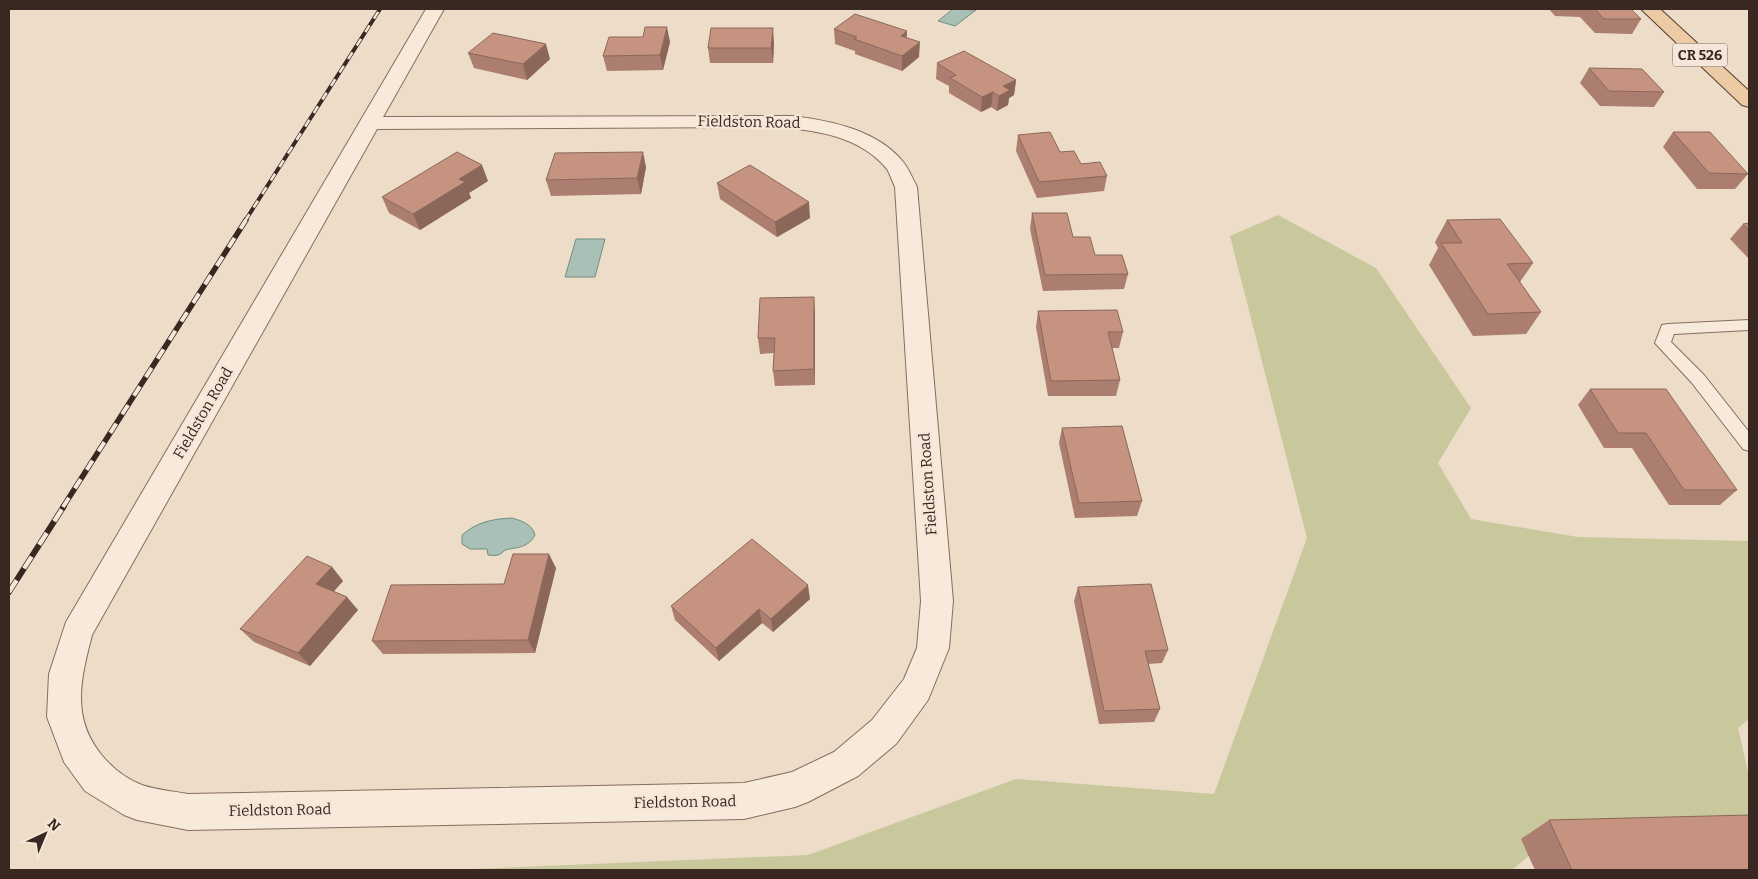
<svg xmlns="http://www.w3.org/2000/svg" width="1758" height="879" viewBox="0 0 1758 879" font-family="Bitter,serif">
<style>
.green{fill:#c9c89d}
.water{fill:#a9c0b6;stroke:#708e82}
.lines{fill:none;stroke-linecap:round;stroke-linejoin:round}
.service-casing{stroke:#876d5e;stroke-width:2}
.minor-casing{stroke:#876d5e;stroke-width:2}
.primary-casing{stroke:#553d32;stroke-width:2}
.service{fill:#f7eadb;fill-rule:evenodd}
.minor{fill:#f7eadb;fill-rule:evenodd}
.primary{fill:#eccaa3;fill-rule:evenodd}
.rail-far2-casing{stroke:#382821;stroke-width:4}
.rail-far1-casing{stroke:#382821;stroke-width:5.5}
.rail-casing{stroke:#382821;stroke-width:6}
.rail-far2{stroke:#f4e7d7;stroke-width:2.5;stroke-dasharray:8;stroke-linecap:butt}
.rail-far1{stroke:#f4e7d7;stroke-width:4;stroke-dasharray:11;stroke-linecap:butt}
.rail{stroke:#f4e7d7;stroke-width:4.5;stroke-dasharray:14;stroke-linecap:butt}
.wall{fill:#ab7e6f}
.shaded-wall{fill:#8b675a}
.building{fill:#c79381;stroke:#8b675a}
.labels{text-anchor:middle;stroke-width:5;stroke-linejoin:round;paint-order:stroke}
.shield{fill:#f4e7d7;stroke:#706158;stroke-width:1}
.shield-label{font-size:14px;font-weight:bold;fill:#382821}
.street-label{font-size:15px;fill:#382821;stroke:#f4e7d7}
</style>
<rect width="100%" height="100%" fill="#ecdcc8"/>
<path class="green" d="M1278,215L1376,268L1471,408L1438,463L1471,519L1578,537L1749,541V719L1738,728L1749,776V851L1544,843L1512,870H450L808,855L1016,779L1214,794L1307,538L1230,236Z"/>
<g class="water">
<path d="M953,9L976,10L955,26L938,21Z"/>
<path d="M576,239H605L595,277H565Z"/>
<path d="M512,518C522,521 532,524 535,535C528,548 518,547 505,550C500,556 495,556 488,555L487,549H470L462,544V535C477,522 492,519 512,518Z"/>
</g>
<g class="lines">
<defs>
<path id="service" d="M1749,320V330L1674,334L1671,342L1704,375L1749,432V451L1743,449L1692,383L1655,343L1662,325L1668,324Z"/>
<path id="minor" d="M426,9H444L383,117L792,116C832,121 878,130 904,163C909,170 913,179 917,187L953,601L949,648L928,700L896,744L858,776L808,802L795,807L744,819L188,830L137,820L124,815L85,791L64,762L47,717L49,674L66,622ZM776,127C816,130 860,136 887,169C890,174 892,181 895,187L921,601L917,648L904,679L872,720L834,752L792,772L744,783L188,794C173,791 156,790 142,785C126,779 111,767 100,753C71,716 81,678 92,635L377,129Z"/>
<path id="primary" d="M1641,9H1660L1749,91V107L1742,105Z"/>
</defs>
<use href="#service" class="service-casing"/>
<use href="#minor" class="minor-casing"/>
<use href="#primary" class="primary-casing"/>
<use href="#service" class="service"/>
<use href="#minor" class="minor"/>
<use href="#primary" class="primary"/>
<defs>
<path id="rail-far2" d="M245,221L380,9"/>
<path id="rail-far1" d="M63,507L246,220"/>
<path id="rail" d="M9,592L64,506"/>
</defs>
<use href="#rail-far2" class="rail-far2-casing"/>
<use href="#rail-far1" class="rail-far1-casing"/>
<use href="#rail" class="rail-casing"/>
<use href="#rail-far2" class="rail-far2"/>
<use href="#rail-far1" class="rail-far1"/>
<use href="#rail" class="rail"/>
</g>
<g class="wall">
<path d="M1549,9H1631L1641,19L1632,34L1595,33L1580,17L1555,16Z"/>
<path d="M834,29L907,31L906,38L919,57L902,71L855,54V51L835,44Z"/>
<path d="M670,42L663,70L607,71L603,56Z"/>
<path d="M774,43L773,63H710L708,48Z"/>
<path d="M468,53L550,59L527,80L474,68Z"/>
<path d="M937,63L1016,80L1014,95L1009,98L1008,105L997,111L991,107L981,112L949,93V86L936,79Z"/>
<path d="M1589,68L1664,92L1654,107L1600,106L1580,83Z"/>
<path d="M1673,132L1748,174L1735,189H1697L1663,147Z"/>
<path d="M1018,135L1060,152L1081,164L1107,176L1104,191L1037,198L1016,151Z"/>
<path d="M646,167L641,194L551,196L546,180Z"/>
<path d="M488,181L469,193L471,198L420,230L389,213L382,197Z"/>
<path d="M717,183L810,218L777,237L720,199Z"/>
<path d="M1032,213L1073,237L1095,255L1128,274L1124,289L1043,291L1030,229Z"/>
<path d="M1447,220L1533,263L1520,282L1541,312L1526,334L1473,336L1429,265L1438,248L1435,242Z"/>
<path d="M1749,223V259L1730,239L1743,224Z"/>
<path d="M1038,311L1123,332L1119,348H1112L1120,380L1116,396H1048L1036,327Z"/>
<path d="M815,312V385L775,386L773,371L774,353L760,354L758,338Z"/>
<path d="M1590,389L1737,490L1720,505H1669L1632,448H1604L1578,405Z"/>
<path d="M1062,428L1142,501L1137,516L1075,518L1059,443Z"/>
<path d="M332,567L343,581L334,591L358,610L310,666L254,642L240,629Z"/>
<path d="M556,568L535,653L383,654L372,641L504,584Z"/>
<path d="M1078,587L1168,650L1162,663L1148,664L1160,709L1154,722L1099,724L1074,601Z"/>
<path d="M810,599L773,632L762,623L719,661L675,620L671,606Z"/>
<path d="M1549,820L1749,870H1535L1521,839Z"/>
</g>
<g class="shaded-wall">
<path d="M667,27L670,42L663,70L660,55Z"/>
<path d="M773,28L774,43L773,63L771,48Z"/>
<path d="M907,31L906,46L901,36Z"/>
<path d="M920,42L919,57L902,71V56Z"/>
<path d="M546,44L550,59L527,80L523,64Z"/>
<path d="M1016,80L1014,95L1009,98L1008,105L997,111L999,96L1003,86Z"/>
<path d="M993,92L991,107L981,112L982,97Z"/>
<path d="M643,152L646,167L641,194L637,178Z"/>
<path d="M482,165L488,181L469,193L471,198L420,230L413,214L459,179Z"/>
<path d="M809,202L810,218L777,237L775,222Z"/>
<path d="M814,297L815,312V385L814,369Z"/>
<path d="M549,554L556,568L535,653L528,640Z"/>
<path d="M332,567L343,581L328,598L316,584Z"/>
<path d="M808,585L810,599L773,632L771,619Z"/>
<path d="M347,597L358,610L310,666L298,653Z"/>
<path d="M759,609L762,623L719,661L716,648Z"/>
</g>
<g class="building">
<path d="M1595,9H1631L1641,19H1604Z"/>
<path d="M855,14L907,31L901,36L920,42L902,56L854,39L857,37L834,29Z"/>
<path d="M645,27H667L660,55L603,56L609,37H643Z"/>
<path d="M711,28H773L771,48H708Z"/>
<path d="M493,33L546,44L523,64L468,53Z"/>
<path d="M964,51L1016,80L1003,86L1010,90L999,96L993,92L982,97L950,78L956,75L937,63Z"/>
<path d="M1589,68L1642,69L1664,92L1609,91Z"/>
<path d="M1050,132L1060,152L1074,151L1081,164L1100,162L1107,176L1039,182L1018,135Z"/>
<path d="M1673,132H1710L1748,174L1709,173Z"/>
<path d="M457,152L482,165L459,179L465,182L413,214L382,197Z"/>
<path d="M643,152L637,178L546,180L555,153Z"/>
<path d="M750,165L809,202L775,222L717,183Z"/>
<path d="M1032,213H1067L1073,237H1090L1095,255H1122L1128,274L1045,275Z"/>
<path d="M1500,219L1533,263L1507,264L1541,312L1488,314L1441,243H1462L1447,220Z"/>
<path d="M1749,223V230L1743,224Z"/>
<path d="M814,297V369L773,371L775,338H758L760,298Z"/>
<path d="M1117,310L1123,332H1108L1120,380L1051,381L1038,311Z"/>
<path d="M1590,389H1666L1737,490H1684L1646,433H1618Z"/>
<path d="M1122,426L1142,501L1079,503L1062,428Z"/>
<path d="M752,539L808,585L771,619L759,609L716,648L671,606Z"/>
<path d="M513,554H549L528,640L372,641L391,585L504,584Z"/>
<path d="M307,556L332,567L316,584L347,597L298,653L240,629Z"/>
<path d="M1151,584L1168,650L1145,651L1160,709L1104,711L1078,587Z"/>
<path d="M1749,815V870H1572L1549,820Z"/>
</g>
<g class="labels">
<rect class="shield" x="1672.5" y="43.5" width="55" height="23" rx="4"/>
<g class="shield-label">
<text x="1700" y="60">CR 526</text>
</g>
<g class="street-label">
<text transform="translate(749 122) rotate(1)" y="5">Fieldston Road</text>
<text transform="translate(203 413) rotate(-60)" y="5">Fieldston Road</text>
<text transform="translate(928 484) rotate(-94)" y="5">Fieldston Road</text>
<text transform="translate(685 802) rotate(-1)" y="5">Fieldston Road</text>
<text transform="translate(280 810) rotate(-1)" y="5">Fieldston Road</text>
</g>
</g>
<rect width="1758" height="879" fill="none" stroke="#382821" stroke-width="20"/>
<g transform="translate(45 834) rotate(44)" stroke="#f4e7d7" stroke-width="4" paint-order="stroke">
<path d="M0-4L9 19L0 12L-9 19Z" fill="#382821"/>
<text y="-8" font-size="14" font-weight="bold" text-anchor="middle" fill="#382821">N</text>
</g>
</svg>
